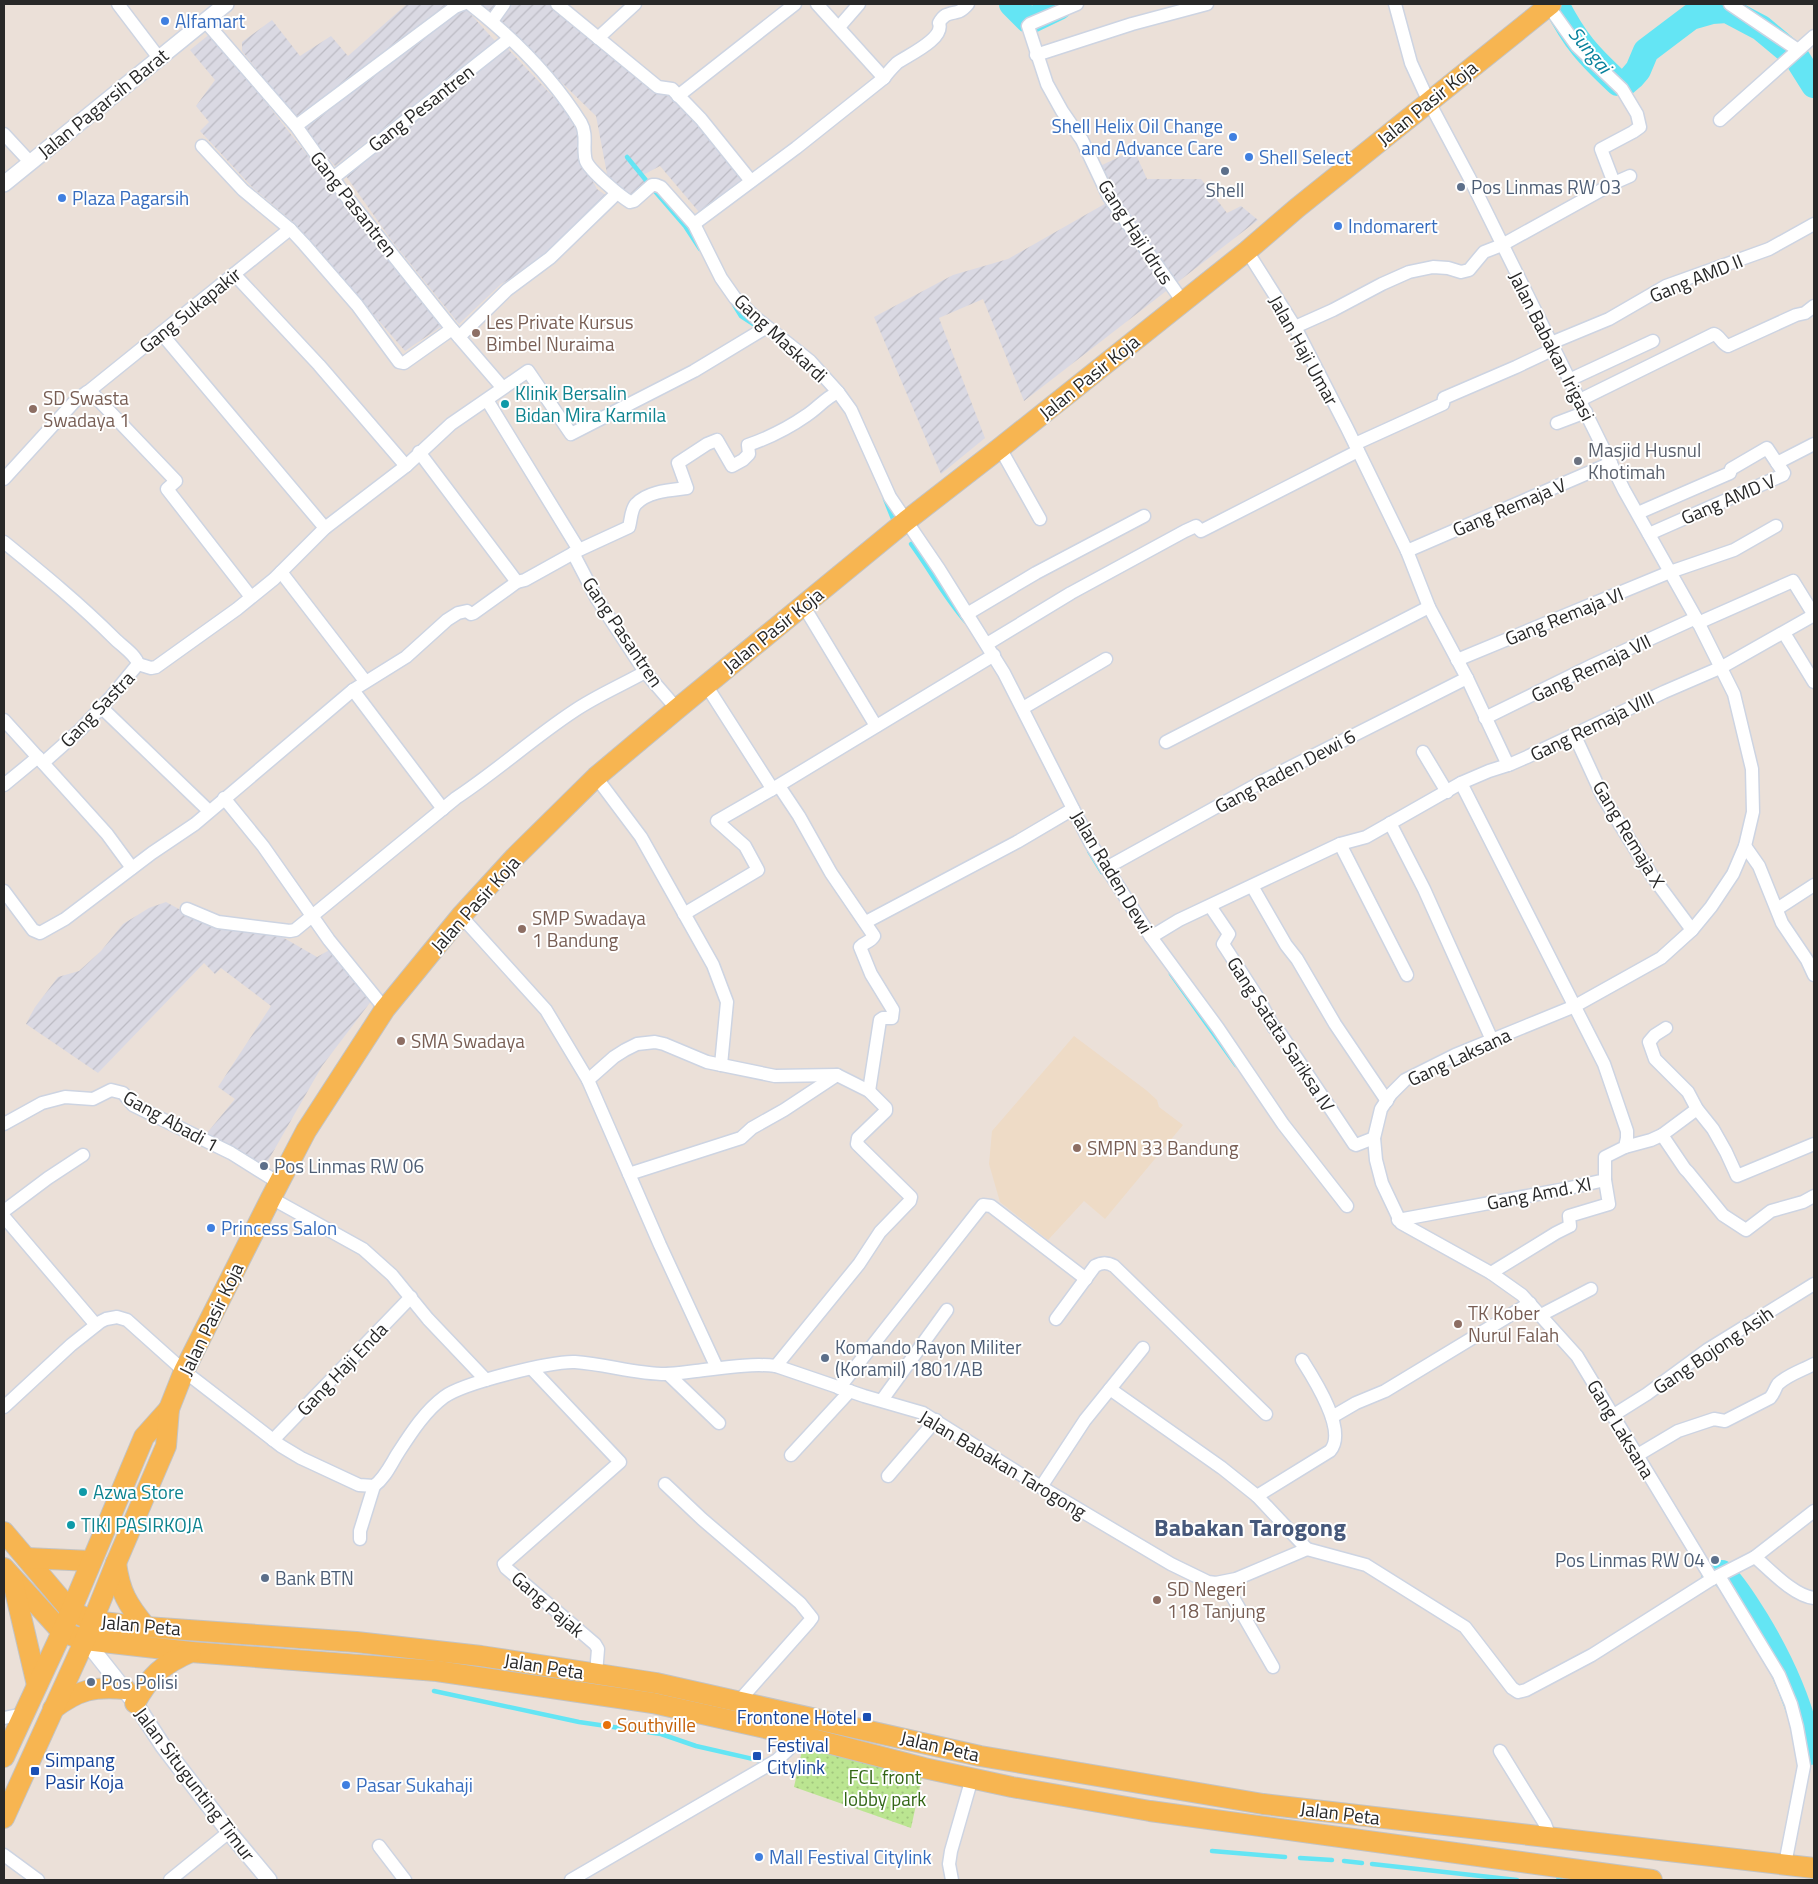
<svg xmlns="http://www.w3.org/2000/svg" width="1818" height="1884" viewBox="0 0 1818 1884" font-family="'Titillium Web',sans-serif">
<style>
.industrial{fill:url(#industrial-furrows)}
.education{fill:#eedbc6}
.park{fill:url(#park-dots)}
.lines{fill:none;stroke-linecap:round;stroke-linejoin:round}
.stream{stroke:#64e5f4;stroke-width:4.5}
.river{stroke:#64e5f4;stroke-width:26}
.minor-casing{stroke:#cdd4e2;stroke-width:15}
.tertiary-casing{stroke:#cdd4e2;stroke-width:18}
.primary-casing{stroke:#c3c3c3;stroke-width:22}
.minor{stroke:#fff;stroke-width:12}
.tertiary{stroke:#fff;stroke-width:15}
.primary{stroke:#f7b551;stroke-width:20}
.shop-dot{fill:#3f7fe0;stroke:#fff;stroke-width:2}
.service-dot{fill:#5c6f8a;stroke:#fff;stroke-width:2}
.education-dot{fill:#8d6e63;stroke:#fff;stroke-width:2}
.culture-dot{fill:#0f9aa8;stroke:#fff;stroke-width:2}
.worship-dot{fill:#6b7280;stroke:#fff;stroke-width:2}
.transit-dot{fill:#1a4fb4;stroke:#fff;stroke-width:2}
.food-dot{fill:#e8710a;stroke:#fff;stroke-width:2}
.labels{text-anchor:middle;stroke-width:4;stroke-linejoin:round;paint-order:stroke}
.shop-label{font-size:19px;fill:#366cbe;stroke:#fff;text-anchor:start}
.street-label{font-size:19px;fill:#282828;stroke:#fff}
.service-label{font-size:19px;fill:#4e5e75;stroke:#fff;text-anchor:start}
.education-label{font-size:19px;fill:#785e54;stroke:#fff;text-anchor:start}
.culture-label{font-size:19px;fill:#0d838f;stroke:#fff;text-anchor:start}
.worship-label{font-size:19px;fill:#5b616d;stroke:#fff;text-anchor:start}
.transit-label{font-size:19px;fill:#164399;stroke:#fff;text-anchor:start}
.food-label{font-size:19px;fill:#c56008;stroke:#fff;text-anchor:start}
.park-label{font-size:19px;fill:#336616;stroke:#fff}
.water-label{font-size:20px;font-style:italic;fill:#07819c;stroke:#fff}
.district-label{font-size:24px;font-weight:bold;fill:#46587a;stroke:#fff}
</style>
<defs>
<pattern id="industrial-furrows" width="10" height="10" patternUnits="userSpaceOnUse" patternTransform="scale(1.25)"><rect width="10" height="10" fill="#dad9e3"/><path d="M-1 1l2-2M0 10L10 0M9 11l2-2" fill="none" stroke="#bbbac3"/></pattern>
<pattern id="park-dots" width="8" height="8" patternUnits="userSpaceOnUse" patternTransform="scale(1.25)"><rect width="8" height="8" fill="#bbe591"/><path d="M2 2h.1M6 6h.1" fill="none" stroke="#a1c47d" stroke-width="1.8" stroke-linecap="round"/></pattern>
</defs>
<rect width="100%" height="100%" fill="#ebe0d8"/>
<g class="industrial">
<path d="M407,4H447L296,118L242,51V42L272,20L300,56L331,36L348,56Z"/>
<path d="M481,4H550L647,81L670,88L746,176L699,212L660,166L643,175L651,183L641,202L608,179L596,116Z"/>
<path d="M464,7L496,42L335,166L304,129Z"/>
<path d="M211,33L442,326L405,351L292,221L253,188L200,131L209,122L196,106L215,80L190,50Z"/>
<path d="M508,49L580,125L584,165L597,189L611,199L553,256L501,284L459,324L392,241L346,176Z"/>
<path d="M1134,150L1147,179H1201L1227,213L1241,206L1258,220L1024,401L983,299L939,318L985,438L941,474L874,317L953,275L1008,259L1115,198L1100,166Z"/>
<path d="M166,902L188,914L284,938L317,957L333,948L372,1000L322,1066L261,1173L207,1133L235,1099L218,1087L271,1006L221,968L215,974L204,963L98,1073L26,1024L35,1007L58,977L79,971L101,951L123,924L149,908Z"/>
</g>
<path class="education" d="M1074,1036L1146,1090L1157,1100L1159,1107L1183,1125L1105,1219L1084,1201L1048,1240L1000,1202L989,1164L992,1131Z"/>
<path class="park" d="M805,1737L924,1768L911,1828L794,1787Z"/>
<g class="lines">
<g class="stream">
<path d="M627,157L649,184"/>
<path d="M653,189L685,226L700,249"/>
<path d="M733,303L741,316L761,329"/>
<path d="M885,499L893,519"/>
<path d="M911,544C930,570 945,598 966,622"/>
<path d="M1089,851L1102,872"/>
<path d="M1171,974L1236,1065"/>
<path d="M434,1691L579,1722L661,1734L696,1746L766,1762"/>
<path d="M1212,1851L1285,1857"/>
<path d="M1300,1858L1332,1860"/>
<path d="M1344,1861L1362,1863"/>
<path d="M1372,1864L1517,1880"/>
<path d="M1558,1880H1561"/>
</g>
<g class="river">
<path d="M1012,4L1028,20H1032L1059,7"/>
<path d="M1556,4C1575,41 1588,55 1618,83H1625L1632,77L1638,70L1646,51L1691,17L1712,11L1727,10L1761,28L1797,58L1814,85"/>
<path d="M1714,1573H1722C1736,1587 1745,1603 1756,1620C1781,1661 1801,1704 1810,1752"/>
</g>
<defs>
<g id="minor">
<path d="M118,4L159,58"/>
<path d="M470,4C512,37 553,78 581,123C588,135 582,149 586,161C590,171 620,196 630,202L634,201L652,185H656L661,187L694,224L721,278L735,298L756,318L810,361L838,392L851,410L890,497L939,569L1004,673L1091,844L1151,937L1218,1028L1283,1124L1347,1206"/>
<path d="M557,4L658,87L672,89L701,119L751,181"/>
<path d="M817,4L884,78"/>
<path d="M1077,4L1030,24L1028,26L1047,84L1062,111L1082,140L1109,197L1183,302"/>
<path d="M1395,4L1411,63L1429,102L1469,177L1624,490L1696,618L1734,694L1752,769L1753,812L1745,846L1733,874L1711,907L1692,930L1661,958L1575,1006L1455,1055L1405,1080L1391,1094L1381,1109L1374,1138L1376,1160L1382,1183L1401,1223L1491,1273L1522,1295L1577,1356L1712,1579"/>
<path d="M1547,4L1577,46L1622,89L1637,114L1640,127L1633,132L1601,149L1614,183"/>
<path d="M1730,4L1798,50"/>
<path d="M205,21L296,126L345,195L452,329L502,387"/>
<path d="M492,21L504,4"/>
<path d="M839,27L859,4"/>
<path d="M598,38L635,4"/>
<path d="M1036,55L1132,24L1207,4"/>
<path d="M678,96L795,4"/>
<path d="M1720,120L1814,36"/>
<path d="M296,126L455,7L463,4"/>
<path d="M4,134L30,162"/>
<path d="M202,146L243,190L290,229L304,244L357,305L399,362L404,363L452,329"/>
<path d="M333,178L509,39"/>
<path d="M694,224L796,148L884,78C888,72 892,68 897,63C908,55 945,39 939,23C944,14 948,14 957,12C962,11 965,7 968,4"/>
<path d="M1247,251L1295,327L1347,428L1407,551L1429,607L1467,678L1508,765"/>
<path d="M234,274L319,365L406,466"/>
<path d="M1295,327L1333,310L1382,284L1409,272L1433,267L1448,268L1461,272L1469,270L1484,252L1502,245L1614,183L1630,176"/>
<path d="M161,333L325,528"/>
<path d="M459,337L507,290L550,258L616,194"/>
<path d="M1551,343L1609,319L1666,286L1769,249L1814,224"/>
<path d="M1569,380L1653,341"/>
<path d="M89,391L290,229"/>
<path d="M487,400L579,550"/>
<path d="M1580,400L1714,334C1720,336 1721,343 1728,346L1796,315L1805,313L1814,306"/>
<path d="M1557,423L1586,412"/>
<path d="M1355,444L1443,404L1444,398L1516,367L1554,349"/>
<path d="M1000,448L1040,519"/>
<path d="M419,452L517,582"/>
<path d="M4,479L75,401L87,392H91L176,481L167,489L251,597"/>
<path d="M1638,513L1730,473L1731,469L1767,448L1777,463"/>
<path d="M1649,534L1783,475L1784,473L1777,463L1814,444"/>
<path d="M4,542C42,573 80,604 115,639C122,646 136,655 138,664"/>
<path d="M1407,551L1611,463"/>
<path d="M573,553L597,599L645,672L677,709"/>
<path d="M281,572L365,681"/>
<path d="M803,605L876,726"/>
<path d="M967,614L1036,573L1144,516"/>
<path d="M1698,623L1793,581L1814,615"/>
<path d="M1784,633L1814,682"/>
<path d="M987,644L1071,593L1185,531L1196,526L1201,531L1358,451"/>
<path d="M1457,660L1670,572L1734,550L1776,526"/>
<path d="M138,664L151,668L156,667L237,609L274,579L325,528L406,466L451,424L528,371L571,434L694,371L767,327"/>
<path d="M706,685L770,785L771,790"/>
<path d="M353,690L443,809"/>
<path d="M101,707L209,811"/>
<path d="M1023,708L1106,659"/>
<path d="M1485,718L1593,665L1696,618"/>
<path d="M4,720L43,763"/>
<path d="M1574,734L1603,797L1652,876L1692,930"/>
<path d="M1166,742L1429,607"/>
<path d="M1423,752L1447,792"/>
<path d="M596,777L641,837L713,965L727,1002L721,1065"/>
<path d="M4,785L38,757"/>
<path d="M779,786L799,816L831,873L874,936C871,942 864,942 860,947L871,974L893,1010L892,1018H883L880,1020L869,1091"/>
<path d="M224,798L263,846L329,940L385,1009"/>
<path d="M1390,823L1424,889L1492,1040"/>
<path d="M1340,844L1407,975"/>
<path d="M1745,846L1759,866L1782,923L1807,960L1814,975"/>
<path d="M132,868L107,834L43,763L80,730L111,697L138,664"/>
<path d="M1106,868L1265,780L1467,678"/>
<path d="M1252,886L1286,945L1297,959L1335,1024L1387,1101"/>
<path d="M4,891L33,930L40,933L65,919L152,853L195,824L353,690L406,657L447,620L458,613L467,611L471,614L474,613L517,582L525,580L579,550L629,527C631,520 631,509 636,504C648,491 671,490 687,488L678,463L707,444L717,440L732,466L743,460L749,454L748,445C771,437 787,429 807,415C819,407 824,399 838,392"/>
<path d="M1210,906L1229,934L1223,944L1258,998L1274,1028L1278,1030L1354,1144L1356,1145L1374,1138"/>
<path d="M187,909L218,922L290,931L295,930L456,798C497,771 533,738 574,711C596,696 622,685 645,672"/>
<path d="M1777,909L1814,885"/>
<path d="M684,914L758,870L745,846L717,821L771,790L994,655"/>
<path d="M461,916L546,1010L588,1080L660,1245L717,1368"/>
<path d="M866,922L1017,842L1073,809"/>
<path d="M1151,937L1179,920L1340,844L1366,837L1461,783L1489,771L1511,764L1527,757L1664,692L1722,667L1814,615"/>
<path d="M1666,1028L1655,1035L1649,1042L1655,1059L1688,1092L1697,1109L1713,1129L1726,1152L1737,1176L1814,1144"/>
<path d="M588,1080L614,1057L625,1050L637,1044L655,1042L664,1044L707,1062L775,1076L837,1075L869,1091L886,1108V1111L858,1138L857,1144L911,1197L910,1201L880,1232L859,1264L776,1366"/>
<path d="M4,1124L42,1103L65,1097L93,1099L111,1090L123,1093L133,1105L231,1153L279,1183"/>
<path d="M1662,1135L1685,1169L1688,1172L1723,1215L1746,1230L1771,1211L1803,1202L1814,1196"/>
<path d="M1625,1147L1651,1140L1662,1135L1697,1109"/>
<path d="M629,1174L741,1138L752,1128L784,1110L837,1075"/>
<path d="M271,1198L363,1249L392,1275L428,1319L486,1380"/>
<path d="M4,1211L48,1178L83,1155"/>
<path d="M4,1217L96,1325"/>
<path d="M1398,1220L1565,1189L1605,1180V1157L1625,1147L1627,1138V1131L1604,1064L1461,783"/>
<path d="M1491,1273L1556,1233L1570,1226L1569,1216L1609,1204L1605,1180"/>
<path d="M1541,1315L1591,1289"/>
<path d="M1056,1319L1095,1266C1102,1262 1107,1262 1114,1266L1266,1414"/>
<path d="M532,1369L620,1462L504,1564L506,1568L595,1644L598,1649L596,1674"/>
<path d="M668,1374L719,1423"/>
<path d="M839,1388L983,1205L991,1206L1086,1279"/>
<path d="M1110,1389L1143,1348"/>
<path d="M882,1400L947,1310"/>
<path d="M4,1407L71,1345L100,1322L106,1319L117,1317L127,1320L184,1371L281,1446L301,1458L359,1485L374,1486C385,1478 391,1464 398,1453C411,1433 425,1411 444,1397C463,1383 551,1361 575,1362C606,1364 635,1374 666,1374C676,1374 686,1372 696,1371C722,1368 750,1363 776,1366L864,1396L923,1413L1041,1487L1171,1564L1208,1582L1216,1583L1236,1579L1307,1549L1366,1565L1465,1627L1512,1688L1518,1692L1526,1690L1592,1655L1712,1579L1755,1557C1770,1570 1794,1596 1814,1598"/>
<path d="M1612,1416L1647,1394L1707,1350L1814,1284"/>
<path d="M1332,1417L1356,1403L1385,1391L1530,1303"/>
<path d="M273,1440L411,1297"/>
<path d="M791,1455L850,1391"/>
<path d="M1636,1456L1678,1431L1714,1419L1725,1421L1770,1398C1774,1394 1775,1388 1778,1384C1787,1375 1803,1370 1814,1364"/>
<path d="M888,1476L936,1420"/>
<path d="M665,1484L702,1519L800,1603L812,1618L809,1622L739,1701"/>
<path d="M1041,1487L1085,1420L1110,1389L1222,1468L1257,1496L1307,1549"/>
<path d="M1257,1496L1330,1451C1348,1431 1314,1379 1302,1360"/>
<path d="M360,1539V1531L374,1486"/>
<path d="M1755,1557L1814,1511"/>
<path d="M1719,1576L1779,1675L1791,1704L1797,1727L1804,1766L1785,1864"/>
<path d="M1224,1582L1273,1667"/>
<path d="M4,1718L23,1714"/>
<path d="M1500,1751L1545,1824L1550,1837"/>
<path d="M379,1846L405,1880"/>
<path d="M4,1855L38,1880"/>
<path d="M170,1880L229,1832"/>
<path d="M571,1880L777,1760L792,1746L796,1735"/>
<path d="M952,1880L949,1864L951,1851L972,1778"/>
</g>
<g id="tertiary">
<path d="M4,184L226,4"/>
<path d="M85,1640L135,1703L163,1746L229,1832L269,1880"/>
</g>
<g id="primary">
<path d="M4,1532L71,1611L93,1621L146,1627L356,1642L481,1656L656,1683L980,1756L1263,1804L1814,1868"/>
<path d="M27,1558L91,1561"/>
<path d="M116,1563C120,1592 127,1604 146,1627"/>
<path d="M4,1568L62,1632L85,1640L191,1652L437,1671L653,1703L805,1737L924,1768L1012,1787L1150,1811L1652,1880"/>
<path d="M12,1578L37,1685"/>
<path d="M135,1703C150,1676 163,1664 191,1652"/>
<path d="M53,1709C78,1690 94,1686 125,1689"/>
<path d="M4,1757L62,1632L144,1437L169,1409"/>
<path d="M4,1818L85,1640L116,1563L166,1446L169,1409L184,1371L271,1198L306,1131L385,1009L461,916L515,857L596,777L677,709L906,521L1000,448L1247,251L1297,208L1551,4"/>
</g>
</defs>
<use href="#minor" class="minor-casing"/>
<use href="#tertiary" class="tertiary-casing"/>
<use href="#primary" class="primary-casing"/>
<use href="#minor" class="minor"/>
<use href="#tertiary" class="tertiary"/>
<use href="#primary" class="primary"/>
</g>
<g class="shop-dot">
<circle cx="165" cy="21" r="5"/>
<circle cx="1233" cy="137" r="5"/>
<circle cx="1249" cy="157" r="5"/>
<circle cx="62" cy="198" r="5"/>
<circle cx="1338" cy="226" r="5"/>
<circle cx="211" cy="1228" r="5"/>
<circle cx="346" cy="1785" r="5"/>
<circle cx="759" cy="1857" r="5"/>
</g>
<g class="service-dot">
<circle cx="1225" cy="171" r="5"/>
<circle cx="1461" cy="187" r="5"/>
<circle cx="264" cy="1166" r="5"/>
<circle cx="825" cy="1358" r="5"/>
<circle cx="1715" cy="1560" r="5"/>
<circle cx="265" cy="1578" r="5"/>
<circle cx="91" cy="1682" r="5"/>
</g>
<g class="education-dot">
<circle cx="476" cy="333" r="5"/>
<circle cx="33" cy="409" r="5"/>
<circle cx="522" cy="929" r="5"/>
<circle cx="401" cy="1041" r="5"/>
<circle cx="1077" cy="1148" r="5"/>
<circle cx="1458" cy="1324" r="5"/>
<circle cx="1157" cy="1600" r="5"/>
</g>
<g class="culture-dot">
<circle cx="505" cy="404" r="5"/>
<circle cx="83" cy="1492" r="5"/>
<circle cx="71" cy="1525" r="5"/>
</g>
<circle class="worship-dot" cx="1578" cy="461" r="5"/>
<g class="transit-dot">
<rect x="862" y="1712" width="10" height="10" rx="2.5"/>
<rect x="752" y="1751" width="10" height="10" rx="2.5"/>
<rect x="30" y="1766" width="10" height="10" rx="2.5"/>
</g>
<circle class="food-dot" cx="607" cy="1725" r="5"/>
<g class="labels">
<g class="shop-label">
<text x="175" y="28">Alfamart</text>
<text x="1223" y="133" text-anchor="end">Shell Helix Oil Change<tspan x="1223" dy="22">and Advance Care</tspan></text>
<text x="1259" y="164">Shell Select</text>
<text x="72" y="205">Plaza Pagarsih</text>
<text x="1348" y="233">Indomarert</text>
<text x="221" y="1235">Princess Salon</text>
<text x="356" y="1792">Pasar Sukahaji</text>
<text x="769" y="1864">Mall Festival Citylink</text>
</g>
<g class="street-label">
<text transform="translate(103 103) rotate(-39)" y="7">Jalan Pagarsih Barat</text>
<text transform="translate(1427 103) rotate(-39)" y="7">Jalan Pasir Koja</text>
<text transform="translate(421 108) rotate(-38)" y="7">Gang Pesantren</text>
<text transform="translate(354 204) rotate(52)" y="7">Gang Pasantren</text>
<text transform="translate(1136 232) rotate(57)" y="7">Gang Haji Idrus</text>
<text transform="translate(1696 278) rotate(-22)" y="7">Gang AMD II</text>
<text transform="translate(190 310) rotate(-39)" y="7">Gang Sukapakir</text>
<text transform="translate(781 338) rotate(43)" y="7">Gang Maskardi</text>
<text transform="translate(1552 346) rotate(63)" y="7">Jalan Babakan Irigasi</text>
<text transform="translate(1304 350) rotate(61)" y="7">Jalan Haji Umar</text>
<text transform="translate(1089 377) rotate(-39)" y="7">Jalan Pasir Koja</text>
<text transform="translate(1728 499) rotate(-23)" y="7">Gang AMD V</text>
<text transform="translate(1509 507) rotate(-23)" y="7">Gang Remaja V</text>
<text transform="translate(1564 616) rotate(-22)" y="7">Gang Remaja VI</text>
<text transform="translate(773 630) rotate(-39)" y="7">Jalan Pasir Koja</text>
<text transform="translate(623 632) rotate(56)" y="7">Gang Pasantren</text>
<text transform="translate(1591 668) rotate(-26)" y="7">Gang Remaja VII</text>
<text transform="translate(97 709) rotate(-46)" y="7">Gang Sastra</text>
<text transform="translate(1592 726) rotate(-26)" y="7">Gang Remaja VIII</text>
<text transform="translate(1285 771) rotate(-28)" y="7">Gang Raden Dewi 6</text>
<text transform="translate(1629 834) rotate(59)" y="7">Gang Remaja X</text>
<text transform="translate(1112 872) rotate(59)" y="7">Jalan Raden Dewi</text>
<text transform="translate(475 904) rotate(-48)" y="7">Jalan Pasir Koja</text>
<text transform="translate(1281 1034) rotate(57)" y="7">Gang Satata Sariksa IV</text>
<text transform="translate(1459 1057) rotate(-25)" y="7">Gang Laksana</text>
<text transform="translate(171 1121) rotate(29)" y="7">Gang Abadi 1</text>
<text transform="translate(1539 1193) rotate(-11)" y="7">Gang Amd. XI</text>
<text transform="translate(211 1319) rotate(-64)" y="7">Jalan Pasir Koja</text>
<text transform="translate(1713 1350) rotate(-34)" y="7">Gang Bojong Asih</text>
<text transform="translate(342 1369) rotate(-46)" y="7">Gang Haji Enda</text>
<text transform="translate(1621 1429) rotate(59)" y="7">Gang Laksana</text>
<text transform="translate(1003 1464) rotate(31)" y="7">Jalan Babakan Tarogong</text>
<text transform="translate(548 1604) rotate(41)" y="7">Gang Pajak</text>
<text transform="translate(141 1625) rotate(5)" y="7">Jalan Peta</text>
<text transform="translate(544 1666) rotate(9)" y="7">Jalan Peta</text>
<text transform="translate(940 1746) rotate(13)" y="7">Jalan Peta</text>
<text transform="translate(195 1784) rotate(53)" y="7">Jalan Situgunting Timur</text>
<text transform="translate(1340 1813) rotate(7)" y="7">Jalan Peta</text>
</g>
<g class="service-label">
<text x="1471" y="194">Pos Linmas RW 03</text>
<text x="1225" y="197" text-anchor="middle">Shell</text>
<text x="274" y="1173">Pos Linmas RW 06</text>
<text x="835" y="1354">Komando Rayon Militer<tspan x="835" dy="22">(Koramil) 1801/AB</tspan></text>
<text x="1705" y="1567" text-anchor="end">Pos Linmas RW 04</text>
<text x="275" y="1585">Bank BTN</text>
<text x="101" y="1689">Pos Polisi</text>
</g>
<g class="education-label">
<text x="486" y="329">Les Private Kursus<tspan x="486" dy="22">Bimbel Nuraima</tspan></text>
<text x="43" y="405">SD Swasta<tspan x="43" dy="22">Swadaya 1</tspan></text>
<text x="532" y="925">SMP Swadaya<tspan x="532" dy="22">1 Bandung</tspan></text>
<text x="411" y="1048">SMA Swadaya</text>
<text x="1087" y="1155">SMPN 33 Bandung</text>
<text x="1468" y="1320">TK Kober<tspan x="1468" dy="22">Nurul Falah</tspan></text>
<text x="1167" y="1596">SD Negeri<tspan x="1167" dy="22">118 Tanjung</tspan></text>
</g>
<g class="culture-label">
<text x="515" y="400">Klinik Bersalin<tspan x="515" dy="22">Bidan Mira Karmila</tspan></text>
<text x="93" y="1499">Azwa Store</text>
<text x="81" y="1532">TIKI PASIRKOJA</text>
</g>
<g class="worship-label">
<text x="1588" y="457">Masjid Husnul<tspan x="1588" dy="22">Khotimah</tspan></text>
</g>
<g class="transit-label">
<text x="857" y="1724" text-anchor="end">Frontone Hotel</text>
<text x="767" y="1752">Festival<tspan x="767" dy="22">Citylink</tspan></text>
<text x="45" y="1767">Simpang<tspan x="45" dy="22">Pasir Koja</tspan></text>
</g>
<g class="food-label">
<text x="617" y="1732">Southville</text>
</g>
<g class="park-label">
<text x="885" y="1784">FCL front<tspan x="885" dy="22">lobby park</tspan></text>
</g>
<g class="water-label">
<text transform="translate(1590 50) rotate(50)" y="7">Sungai</text>
</g>
<g class="district-label">
<text x="1250" y="1536">Babakan Tarogong</text>
</g>
</g>
<rect width="1818" height="1884" fill="none" stroke="#282828" stroke-width="10"/>
</svg>
